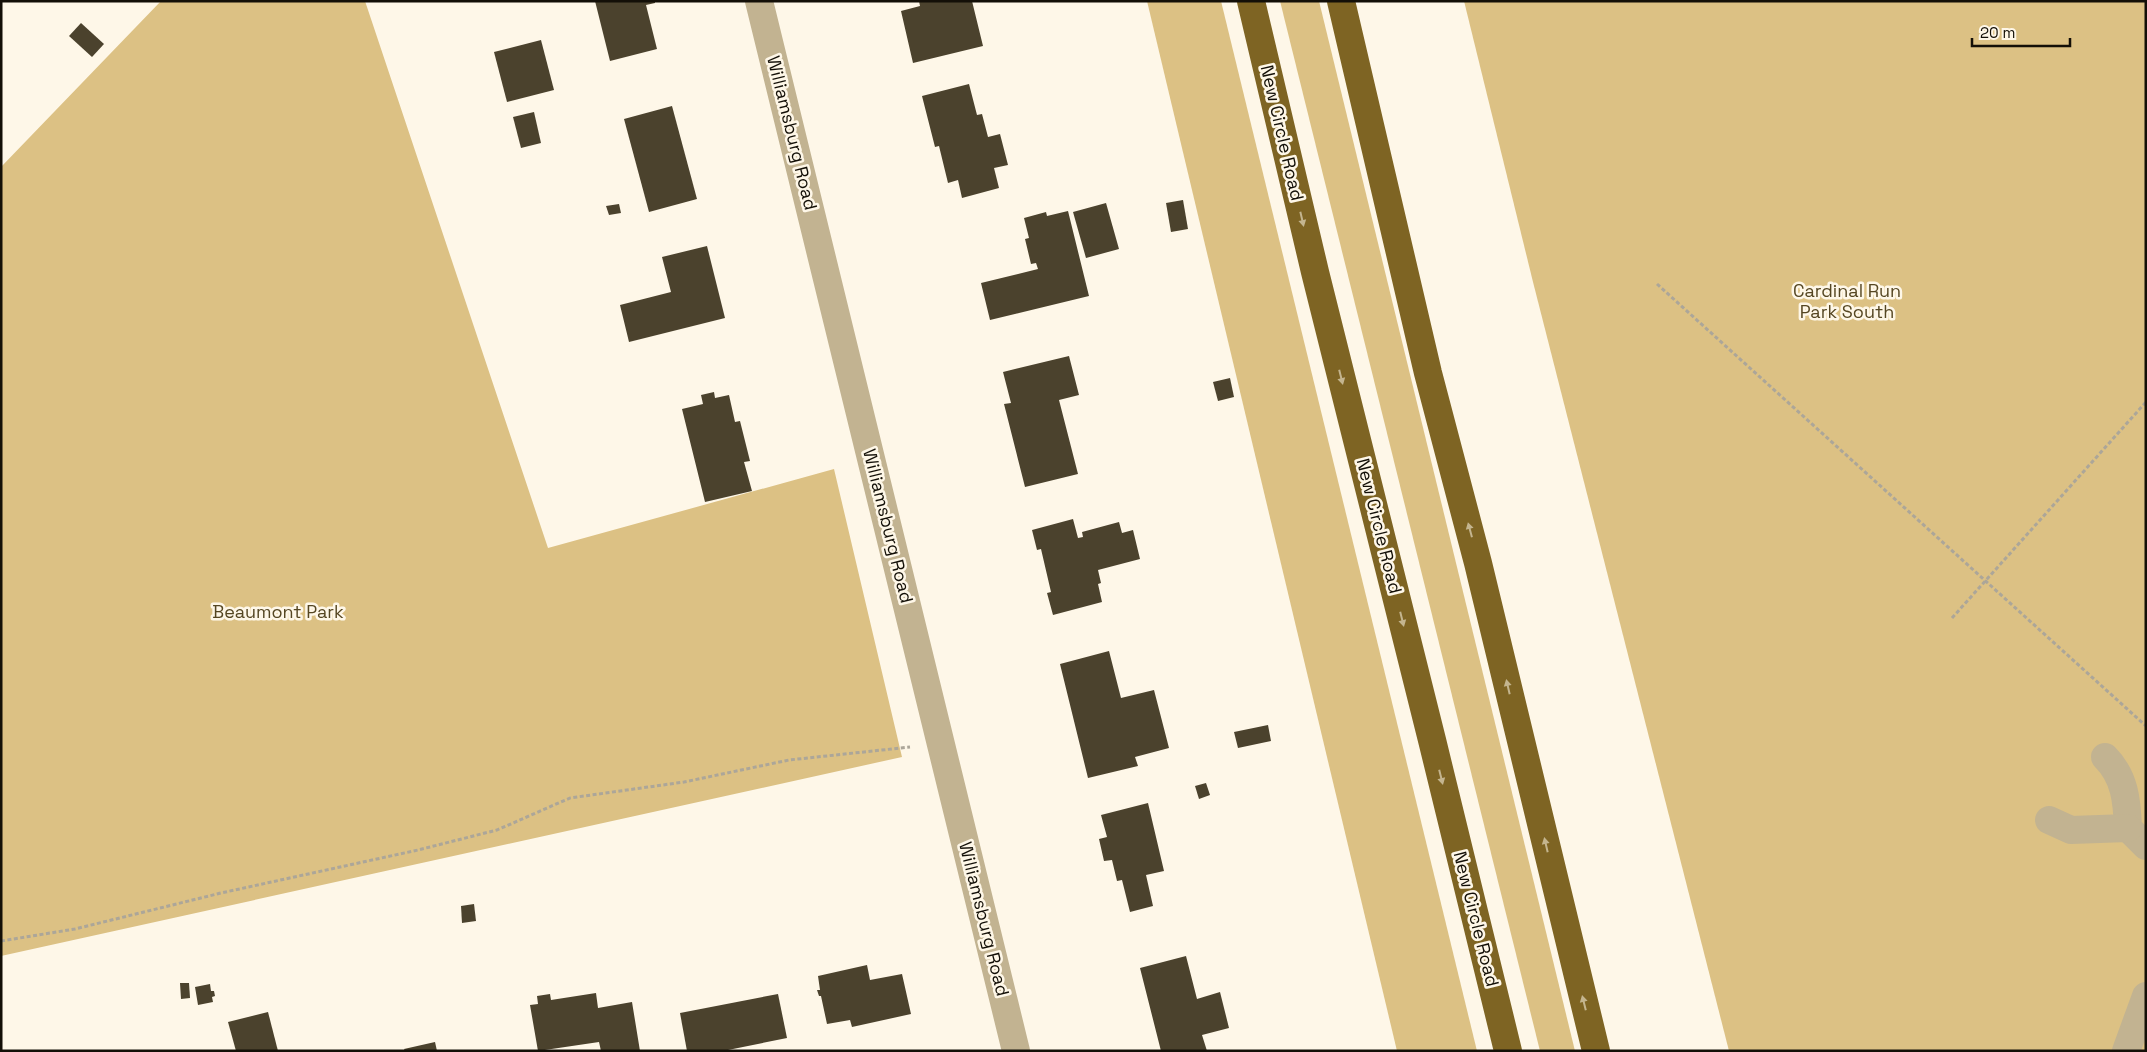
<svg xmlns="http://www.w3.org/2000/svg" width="2147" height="1052" viewBox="0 0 2147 1052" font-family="'Space Grotesk',sans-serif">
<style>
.green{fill:#dcc184}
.building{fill:#4b422d}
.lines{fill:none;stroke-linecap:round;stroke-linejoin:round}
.path{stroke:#aca699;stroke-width:3;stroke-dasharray:4 2.5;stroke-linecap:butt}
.minor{stroke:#c2b391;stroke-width:28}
.highway{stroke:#7e6423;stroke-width:28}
.oneway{fill:#c4b58f}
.labels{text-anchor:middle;stroke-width:5;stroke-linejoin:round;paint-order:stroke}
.street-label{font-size:18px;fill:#130f07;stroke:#fef7e8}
.park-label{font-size:18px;fill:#554622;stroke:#fef7e8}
</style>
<rect width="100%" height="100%" fill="#fef7e8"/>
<g class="green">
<path d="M161,1H365L548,548L834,469L902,757L1,956V167Z"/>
<path d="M1147,1H1221L1477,1051H1397Z"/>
<path d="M1280,1H1319L1575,1051H1540Z"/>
<path d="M1464,1H2146V1051H1729L1533,282Z"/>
</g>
<g class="building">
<path d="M595,1H655V3L646,5L657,49L610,61Z"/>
<path d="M919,1H972L983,46L913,63L901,11L920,6Z"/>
<path d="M81,23L104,44L92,57L69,36Z"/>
<path d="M541,40L554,90L507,102L494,52Z"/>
<path d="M969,84L977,115L982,114L988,137L1000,134L1008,165L994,168L999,188L962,198L958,180L948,183L939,146L935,147L922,96Z"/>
<path d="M672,106L697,199L649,212L624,119Z"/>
<path d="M534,112L541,143L521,148L513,117Z"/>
<path d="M1183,200L1188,229L1171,232L1166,203Z"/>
<path d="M1106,203L1119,249L1086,258L1073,212Z"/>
<path d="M619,204L621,213L609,215L606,206Z"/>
<path d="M1068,211L1089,296L990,320L981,283L1038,269L1036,263L1031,264L1025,239L1029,238L1024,218L1046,212L1047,216Z"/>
<path d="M707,246L725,318L629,342L620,305L671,292L662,257Z"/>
<path d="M1069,356L1079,395L1059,400L1078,474L1025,487L1004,404L1011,403L1003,372Z"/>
<path d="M1230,378L1234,397L1218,401L1213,382Z"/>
<path d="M714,392L715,398L729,395L735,422L740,421L750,461L744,462L752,491L705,502L682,409L703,404L701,395Z"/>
<path d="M1073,519L1078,538L1083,537L1082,532L1119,522L1122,533L1133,530L1140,559L1098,570L1101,583L1098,584L1102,602L1053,615L1047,593L1051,592L1041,549L1037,550L1032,530Z"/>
<path d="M1109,651L1121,698L1154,690L1169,748L1135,757L1138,766L1088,778L1060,664Z"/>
<path d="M1268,725L1271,741L1238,748L1234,732Z"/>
<path d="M1206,783L1210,795L1199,799L1195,786Z"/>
<path d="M1148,803L1164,871L1146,875L1153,906L1130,912L1122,880L1117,881L1112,860L1104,861L1099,839L1107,837L1101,815Z"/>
<path d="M474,904L476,921L462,923L461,906Z"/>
<path d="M1186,956L1197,999L1220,992L1229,1028L1202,1035L1207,1051H1161L1140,968Z"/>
<path d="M867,965L870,980L902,974L911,1014L852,1027L850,1020L827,1024L821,996H819L817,990H820L818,976Z"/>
<path d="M180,983H189L190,998L181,999Z"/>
<path d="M210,984L211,991H214L215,996L212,997L213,1002L198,1005L195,987Z"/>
<path d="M596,993L598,1008L632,1002L640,1051H601L599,1042L538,1051L530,1005L538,1004L537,996L550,994L551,1000Z"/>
<path d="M778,994L787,1038L723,1051H687L680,1013Z"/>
<path d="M268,1012L278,1051H236L228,1022Z"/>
<path d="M435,1042L437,1051H405L404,1049Z"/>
</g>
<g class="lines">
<g class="path">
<path d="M1657,284L2146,726"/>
<path d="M1952,618L2146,402"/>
<path d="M1,941L75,929L221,893L418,850L497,830L570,798L684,782L789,760L910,747"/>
</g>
<g class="minor">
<path d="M759,1L1016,1051"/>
<path d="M2105,757C2125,777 2127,801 2128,828L2146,846"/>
<path d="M2049,820L2071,830L2128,828"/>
<path d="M2126,1051L2146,996"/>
</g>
<g class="highway">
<path d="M1251,1L1315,272L1432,740L1508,1051"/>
<path d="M1341,1L1428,373L1478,563L1596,1051"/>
</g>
</g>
<defs><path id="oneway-solid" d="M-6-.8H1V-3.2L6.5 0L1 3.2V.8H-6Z" transform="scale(1.25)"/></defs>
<g class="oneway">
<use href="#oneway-solid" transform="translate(1302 219) rotate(77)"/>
<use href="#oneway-solid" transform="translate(1341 377) rotate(76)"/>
<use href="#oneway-solid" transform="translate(1470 530) rotate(-105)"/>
<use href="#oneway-solid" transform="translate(1402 619) rotate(76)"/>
<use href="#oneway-solid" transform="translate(1508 687) rotate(-103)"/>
<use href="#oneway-solid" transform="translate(1441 777) rotate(76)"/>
<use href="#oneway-solid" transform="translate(1546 845) rotate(-103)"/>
<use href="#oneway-solid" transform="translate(1584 1003) rotate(-104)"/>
</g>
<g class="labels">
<g class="street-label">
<text transform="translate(792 133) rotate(76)" y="6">Williamsburg Road</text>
<text transform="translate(1282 133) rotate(77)" y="6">New Circle Road</text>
<text transform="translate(888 526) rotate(76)" y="6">Williamsburg Road</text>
<text transform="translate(1379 526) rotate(76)" y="6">New Circle Road</text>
<text transform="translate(984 919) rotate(76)" y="6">Williamsburg Road</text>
<text transform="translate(1476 919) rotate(76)" y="6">New Circle Road</text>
</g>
<g class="park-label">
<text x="1847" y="297">Cardinal Run<tspan x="1847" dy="21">Park South</tspan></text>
<text x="278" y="618">Beaumont Park</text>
</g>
</g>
<rect width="2147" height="1052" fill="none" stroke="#130f07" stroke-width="5"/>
<path d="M1972 38v8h98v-8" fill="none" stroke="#130f07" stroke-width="2.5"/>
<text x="1980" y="38" font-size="15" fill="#130f07" stroke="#fef7e8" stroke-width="4" paint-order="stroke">20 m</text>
</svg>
